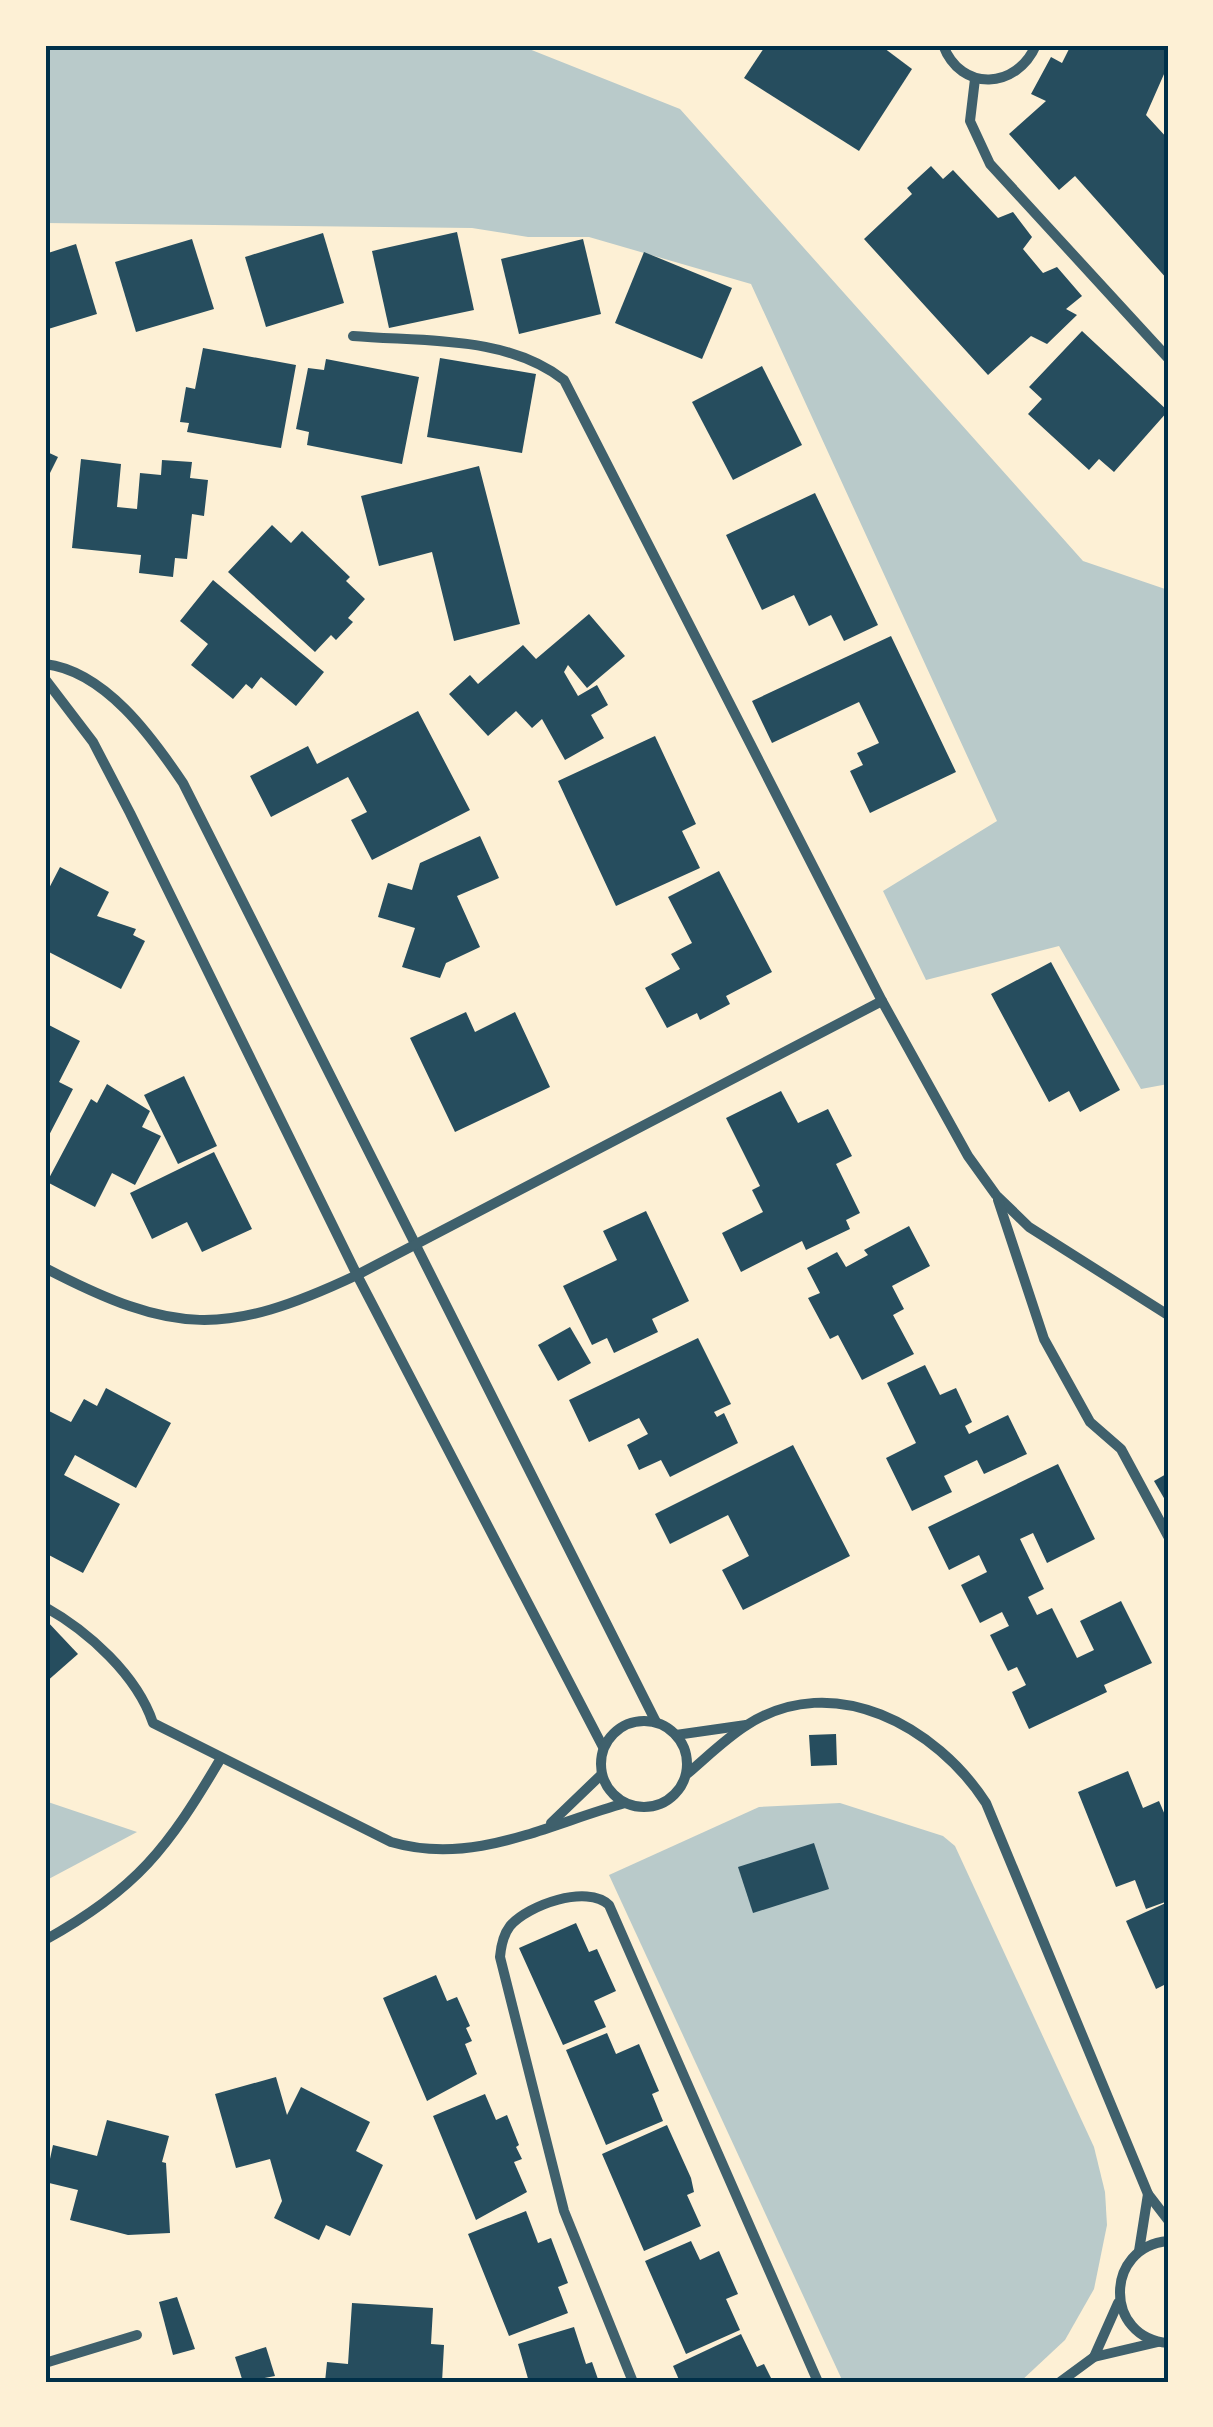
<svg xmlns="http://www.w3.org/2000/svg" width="1213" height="2427" viewBox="0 0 1213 2427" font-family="'PT Sans',sans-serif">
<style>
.green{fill:#b9caca}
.building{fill:#264d5e}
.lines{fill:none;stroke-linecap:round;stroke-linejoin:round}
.minor{stroke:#3f606c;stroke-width:10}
.neatline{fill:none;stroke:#003049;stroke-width:4}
</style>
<rect width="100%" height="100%" fill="#fdf0d5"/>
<g class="green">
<path d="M45,45H519L680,109L1083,561L1168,590V1084L1141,1089L1059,946L926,980L883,891L997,821L751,284L589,237H528L472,228L45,223Z"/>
<path d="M45,1801L137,1832L45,1881Z"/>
<path d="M840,1803L943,1836L955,1846L1094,2147L1105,2192L1107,2225L1094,2289L1065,2340L1020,2382H843L609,1875L759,1807Z"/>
</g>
<g class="building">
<path d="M766,45H880L912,69L859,151L744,78Z"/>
<path d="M1071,45H1168V65L1146,115L1168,139V280L1075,176L1059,190L1009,134L1046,101L1031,94L1051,57L1062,63Z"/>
<path d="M931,166L943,179L953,170L998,218L1013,212L1032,237L1023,249L1043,273L1057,267L1082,296L1066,309L1077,315L1047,344L1031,336L988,375L864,239L912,194L907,188Z"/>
<path d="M457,232L474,310L389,328L372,251Z"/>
<path d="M323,233L344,303L266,327L245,257Z"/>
<path d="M192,239L214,309L136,332L115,262Z"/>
<path d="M583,239L601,314L519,334L501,259Z"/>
<path d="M76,244L97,314L45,330V254Z"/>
<path d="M644,252L732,288L702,359L615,323Z"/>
<path d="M1082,331L1168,411L1114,472L1099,459L1089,470L1028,414L1042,399L1029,387Z"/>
<path d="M203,348L296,365L281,448L187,432L189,423L180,422L186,387L195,389Z"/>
<path d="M440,358L536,374L522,453L427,437Z"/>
<path d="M326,359L419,377L402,464L307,445L309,432L296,429L308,368L324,370Z"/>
<path d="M762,366L802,445L733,480L692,402Z"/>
<path d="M45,451L58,457L45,483Z"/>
<path d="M81,459L121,464L117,507L137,509L140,473L161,475L162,460L192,462L190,478L208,480L204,516L192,514L187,559L175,558L173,577L139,573L141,555L72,548Z"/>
<path d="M479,466L520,624L454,641L432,552L379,566L361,496Z"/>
<path d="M815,493L878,625L844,641L831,615L809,626L794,595L762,610L726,535Z"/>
<path d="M272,525L291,543L302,531L350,577L346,581L365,599L348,618L353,622L336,640L331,635L315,652L228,572Z"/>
<path d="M213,580L324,672L296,706L261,677L252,689L246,684L233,699L191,665L208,644L180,621Z"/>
<path d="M589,614L625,656L587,688L568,665L564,672L578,696L597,685L608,705L591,715L604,738L565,760L542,719L532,728L516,711L488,736L449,694L470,675L478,684L523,645L536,659Z"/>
<path d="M891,636L956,772L870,813L850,771L863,765L857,753L879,743L859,702L772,743L752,701Z"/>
<path d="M418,711L470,810L372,860L351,820L367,812L348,777L271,817L250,776L308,746L317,764Z"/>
<path d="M655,736L696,824L682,831L700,868L616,906L558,781Z"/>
<path d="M480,836L499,878L457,896L480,947L446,963L440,978L402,967L415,928L378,917L388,883L412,890L420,863Z"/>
<path d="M60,867L109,892L97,916L136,929L133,935L145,941L121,989L45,950V896Z"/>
<path d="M719,871L772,972L726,996L730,1004L700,1020L697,1013L667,1028L645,988L680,969L671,954L692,943L668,897Z"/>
<path d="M1051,962L1120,1090L1080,1112L1069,1091L1049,1102L991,994Z"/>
<path d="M466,1012L475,1032L515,1012L550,1087L455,1132L410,1038Z"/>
<path d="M45,1023L80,1041L59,1082L73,1089L45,1143Z"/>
<path d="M184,1076L217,1146L178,1164L144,1095Z"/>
<path d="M107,1084L150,1111L142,1127L161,1136L135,1185L112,1173L95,1207L47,1182L91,1099L97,1103Z"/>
<path d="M781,1091L798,1123L828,1109L852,1156L836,1164L860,1213L846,1220L850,1229L806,1250L802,1241L741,1272L722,1233L763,1212L752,1190L760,1186L726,1118Z"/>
<path d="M214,1152L252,1229L202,1252L187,1222L152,1239L130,1193Z"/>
<path d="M646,1211L689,1301L652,1319L658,1332L614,1353L607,1338L592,1345L563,1286L617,1260L603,1231Z"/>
<path d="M909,1226L930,1266L892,1286L904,1309L893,1315L914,1354L862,1380L838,1335L830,1339L808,1298L820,1293L807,1268L837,1252L846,1267L868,1255L864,1250Z"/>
<path d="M570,1327L591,1363L558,1381L538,1345Z"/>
<path d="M698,1338L731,1404L714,1412L717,1417L724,1413L738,1443L670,1477L661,1460L639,1470L627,1445L648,1434L639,1418L589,1442L569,1400Z"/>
<path d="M925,1365L940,1395L956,1388L972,1422L965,1426L969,1434L1008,1415L1027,1454L984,1474L977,1460L944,1476L952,1492L912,1511L886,1458L916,1443L887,1383Z"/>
<path d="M106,1388L171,1423L136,1488L75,1455L64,1475L120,1504L83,1573L45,1553V1409L71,1422L84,1399L97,1406Z"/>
<path d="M793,1445L850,1556L743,1610L722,1570L749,1556L728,1515L670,1544L655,1514Z"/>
<path d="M1058,1464L1095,1539L1047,1563L1033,1533L1020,1539L1044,1589L1028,1597L1037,1615L1052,1608L1077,1658L1094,1650L1080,1621L1121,1601L1152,1663L1104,1685L1107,1692L1029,1729L1012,1692L1026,1685L1017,1667L1008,1671L990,1635L1009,1626L1002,1612L980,1623L961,1585L987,1572L979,1555L949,1570L928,1527Z"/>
<path d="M1168,1473V1505L1154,1481Z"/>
<path d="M45,1619L78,1654L45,1683Z"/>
<path d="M836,1734L837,1765L811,1766L809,1735Z"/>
<path d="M1128,1771L1143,1808L1159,1801L1168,1822V1901L1146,1909L1135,1880L1116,1887L1078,1792Z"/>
<path d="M814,1843L829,1889L753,1913L738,1867Z"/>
<path d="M1168,1902V1983L1156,1989L1126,1921Z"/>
<path d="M576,1923L589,1952L597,1949L616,1991L594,2001L606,2027L563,2045L519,1948Z"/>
<path d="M436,1975L447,2001L457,1997L470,2026L466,2028L472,2041L465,2044L477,2074L427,2101L383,1998Z"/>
<path d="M607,2033L616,2054L639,2044L659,2091L652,2094L663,2121L606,2145L566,2050Z"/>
<path d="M276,2077L287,2115L301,2087L370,2122L356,2151L383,2165L350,2236L326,2225L319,2240L274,2218L282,2201L270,2159L236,2168L215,2094Z"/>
<path d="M485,2094L496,2120L507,2115L519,2145L516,2147L522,2159L514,2162L527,2192L476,2220L433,2116Z"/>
<path d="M107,2120L169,2136L162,2162L166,2163L170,2233L128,2235L70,2220L78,2190L45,2182L53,2145L97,2156Z"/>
<path d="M667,2125L691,2178L694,2192L687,2195L701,2226L644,2251L602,2154Z"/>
<path d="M526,2211L538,2243L551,2238L568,2283L558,2287L568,2313L509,2336L468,2234Z"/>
<path d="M691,2241L700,2260L719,2251L738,2294L726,2299L740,2330L686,2354L645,2261Z"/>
<path d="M177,2297L195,2349L173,2355L159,2302Z"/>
<path d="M352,2303L433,2308L431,2344L444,2345L442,2382H325L327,2362L348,2364Z"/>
<path d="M574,2327L586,2364L592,2362L599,2382H529L518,2344Z"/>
<path d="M741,2334L757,2367L764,2364L773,2382H680L673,2366Z"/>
<path d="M266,2347L275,2376L243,2382L235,2357Z"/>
</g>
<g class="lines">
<g class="minor">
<path d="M943,45C961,93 1017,89 1036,45"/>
<path d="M975,79L970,121L990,164L1168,358"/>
<path d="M353,336C424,342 506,335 564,380L882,1001L968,1156L996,1195L1029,1227L1168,1315"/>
<path d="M45,664C105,671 152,737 183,783L656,1722"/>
<path d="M45,679L93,742L130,813L357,1275L603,1747"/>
<path d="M998,1200L1044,1339L1090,1422L1121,1449L1168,1536"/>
<path d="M45,1268C174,1335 225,1337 357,1275L882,1001"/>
<path d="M45,1607C88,1631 137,1675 153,1723L391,1842C473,1866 546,1825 625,1803"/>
<circle cx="644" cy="1764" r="43"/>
<path d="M676,1735L746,1725"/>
<path d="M687,1774C706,1758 726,1738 747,1725C834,1669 937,1727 986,1803L1148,2194L1168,2220"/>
<path d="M551,1823L601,1775"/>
<path d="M45,1940C137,1889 168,1848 221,1758"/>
<path d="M1168,2241C1104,2247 1104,2338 1168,2343"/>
<path d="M1139,2251L1148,2194"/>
<path d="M1094,2357L1118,2303"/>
<path d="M45,2363L137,2335"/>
<path d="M633,2382L564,2211L500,1957C501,1945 503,1935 510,1926C528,1905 587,1884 609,1905L818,2382"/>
<path d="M1060,2382L1094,2357L1158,2342"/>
</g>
</g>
<rect width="1213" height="2427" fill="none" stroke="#fdf0d5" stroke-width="95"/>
<rect x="48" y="48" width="1118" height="2332" class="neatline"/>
</svg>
